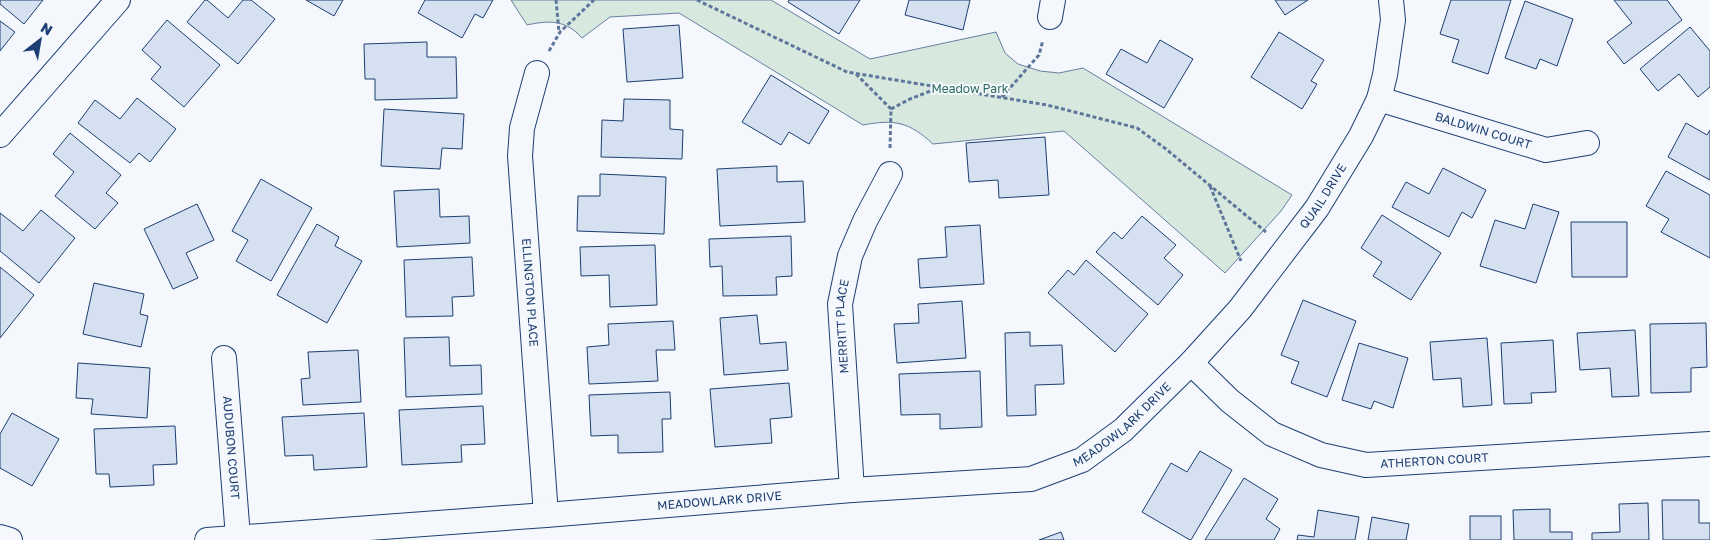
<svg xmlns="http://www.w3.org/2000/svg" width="1710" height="540" viewBox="0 0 1710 540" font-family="'Golos Text',sans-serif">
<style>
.green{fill:#d7e8df;stroke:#687fa3}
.building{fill:#d5e0f0;stroke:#1d3f73}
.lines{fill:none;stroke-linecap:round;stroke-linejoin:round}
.minor-casing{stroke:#1d3f73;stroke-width:26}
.path{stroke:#5e769c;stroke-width:3;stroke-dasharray:4 2.5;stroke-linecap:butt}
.minor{stroke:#f4f7fb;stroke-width:24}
.labels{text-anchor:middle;stroke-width:4;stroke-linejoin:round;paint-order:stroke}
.park-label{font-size:12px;fill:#2c6c60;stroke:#f4f7fb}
.street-label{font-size:12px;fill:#1d3f73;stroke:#f4f7fb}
</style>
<rect width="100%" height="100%" fill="#f4f7fb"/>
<path class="green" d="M511,0H771L870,59L996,32L1005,53L1018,64L1040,71L1059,73L1083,68L1292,195L1281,211L1225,273L1064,131L933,144C909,122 895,119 863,125L679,13L610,17L582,38C566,20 550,20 527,25Z"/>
<g class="building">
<path d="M0,0H43L24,24L0,4Z"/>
<path d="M205,0H207L228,18L243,0H251L275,19L238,64L187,22Z"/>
<path d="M306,0H343L334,16Z"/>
<path d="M425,0H493L483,18L475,14L462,38L418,13Z"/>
<path d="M789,0H860L839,34L788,2Z"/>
<path d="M909,0H970L963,30L905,15Z"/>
<path d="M1275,0H1308L1285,15Z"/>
<path d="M1451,0H1511L1488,74L1452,62L1459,40L1440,34Z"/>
<path d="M1614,0H1667L1682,20L1624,64L1607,42L1632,23Z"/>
<path d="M1525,1L1573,19L1557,66L1540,59L1536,69L1505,58Z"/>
<path d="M167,20L220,65L184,107L151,79L161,67L142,50Z"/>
<path d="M0,21L15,32L0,51Z"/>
<path d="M679,25L683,78L627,82L623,29Z"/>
<path d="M1690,27L1710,51V87L1698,97L1679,74L1658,91L1640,69Z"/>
<path d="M1279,32L1324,60L1311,81L1317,84L1302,109L1251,77Z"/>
<path d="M1160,40L1193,59L1164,108L1106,74L1121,49L1147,63Z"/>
<path d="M427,42V57H456L457,98L375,100V79H365L364,44Z"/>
<path d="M771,75L829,111L809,144L789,132L781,145L742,122Z"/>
<path d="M137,98L176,129L150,162L139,153L130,163L78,123L95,100L120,119Z"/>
<path d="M624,99L670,100V129L683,130L682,159L601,157L602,120L623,121Z"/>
<path d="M384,109L464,114L462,149L442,148L440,169L381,166Z"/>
<path d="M1686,123L1707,135L1710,130V180L1668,157Z"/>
<path d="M70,133L121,175L106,193L118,203L95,229L55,196L74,172L53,154Z"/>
<path d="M1045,137L1049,195L999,198L998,180L969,182L966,143Z"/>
<path d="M777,166V182L803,181L805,222L720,226L717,169Z"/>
<path d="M1443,168L1486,190L1472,218L1462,212L1449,237L1392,207L1406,182L1429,194Z"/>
<path d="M1666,171L1710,195V258L1661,232L1669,219L1646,206Z"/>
<path d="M600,174L666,177L664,234L577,231L578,196H600Z"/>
<path d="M261,179L312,208L271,281L236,261L248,240L232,231Z"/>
<path d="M439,189L440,217L469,216L470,243L397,247L394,191Z"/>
<path d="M197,204L214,240L186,253L198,278L173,289L144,229Z"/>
<path d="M1533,204L1559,212L1536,283L1480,266L1495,220L1525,229Z"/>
<path d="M41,210L75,238L39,283L0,251V213L23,231Z"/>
<path d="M1382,215L1441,253L1411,300L1373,276L1382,262L1361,248Z"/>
<path d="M1142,216L1176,245L1164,258L1183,275L1158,305L1096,252L1114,232L1122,239Z"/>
<path d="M1571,222H1627V277H1572Z"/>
<path d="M317,224L339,237L335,246L362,261L327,323L277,295Z"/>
<path d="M980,225L984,284L920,288L918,259L947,257L945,227Z"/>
<path d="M791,236L792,276L776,277L777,295L723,296L722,266L710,267L709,239Z"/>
<path d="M655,245L657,305L610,307L609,275L581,276L580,247Z"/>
<path d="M472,257L474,296L452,297L453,316L406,317L404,260Z"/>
<path d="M1086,260L1148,314L1115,352L1048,293L1068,270L1074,275Z"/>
<path d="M0,267L34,295L0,338Z"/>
<path d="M94,283L144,294L140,314L148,316L141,347L83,334Z"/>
<path d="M1303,300L1356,321L1327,397L1291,383L1299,362L1281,355Z"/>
<path d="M962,301L966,358L897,363L894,324L919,323L918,304Z"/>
<path d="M757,315L760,344L786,342L788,370L724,375L720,318Z"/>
<path d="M673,321L675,350H656L658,381L589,384L587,347L609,345L608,324Z"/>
<path d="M1706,323L1707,367L1691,368V392L1651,393L1650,324Z"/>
<path d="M1635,330L1639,396L1612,397L1610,368L1580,370L1577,333Z"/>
<path d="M1030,332V346L1062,345L1064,384L1035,385L1036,415L1007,416L1005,333Z"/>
<path d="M449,337L450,366L481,365L482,394L406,397L404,338Z"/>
<path d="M1487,338L1492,405L1463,407L1461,378L1433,380L1430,342Z"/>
<path d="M1553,340L1556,392L1531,393L1532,403L1504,404L1501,343Z"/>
<path d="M1359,343L1408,358L1393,408L1374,401L1371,409L1342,400Z"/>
<path d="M358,350L361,402L303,405L301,379L310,378L308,352Z"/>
<path d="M78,363L150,368L147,418L91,414L93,399L76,398Z"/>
<path d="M980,371L982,427L940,429V414L901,415L899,374Z"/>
<path d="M789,383L792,417L770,419L772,443L715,447L710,389Z"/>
<path d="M670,392L671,419H662L663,452L618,453V435L591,436L589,395Z"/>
<path d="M483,406L485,444L461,445L462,462L402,465L399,410Z"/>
<path d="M12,413L59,439L32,486L0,468V434Z"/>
<path d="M364,413L367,467L314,470L313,455L285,456L282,417Z"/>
<path d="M175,426L177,464L153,465L154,485L110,487L109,474H96L94,429Z"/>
<path d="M1200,451L1232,470L1191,540H1190L1142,512L1171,463L1187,472Z"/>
<path d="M1244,478L1278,499L1266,519L1280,529L1274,540H1205Z"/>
<path d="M1662,500H1699V523H1710V540H1663Z"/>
<path d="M1648,503L1649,540H1592V533L1620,532L1619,504Z"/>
<path d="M1550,509V532H1572V540H1514L1513,510Z"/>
<path d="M1318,510L1359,517L1355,540H1297L1298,535L1314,537Z"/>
<rect x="1470" y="516" width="31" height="24"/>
<path d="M1372,517L1409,524L1406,540H1368Z"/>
<path d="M1061,532L1064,540H1039Z"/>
</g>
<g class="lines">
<defs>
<g id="minor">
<path d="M1050,17L1053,0"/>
<path id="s1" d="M537,73L522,128L520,156L546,515"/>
<path id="s2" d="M1379,99L1546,150L1587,143"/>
<path d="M0,135L118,0"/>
<path id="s3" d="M224,358L238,537"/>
<path id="s4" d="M1191,363L1230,401L1272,434L1321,455L1366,465L1710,444"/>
<path id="s5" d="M852,490L840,304L850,256L865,221L890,174"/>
<path d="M0,537L10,540"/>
<path id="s6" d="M207,540L546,515L852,490L1031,479L1082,460L1123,430L1191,363L1240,309L1317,208L1361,136L1379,99L1385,75L1393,20L1391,0"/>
</g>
</defs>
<use href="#minor" class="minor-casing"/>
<g class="path">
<path d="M556,0L559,32"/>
<path d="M697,0L847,72L1047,105L1137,128L1166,149L1266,232"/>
<path d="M549,51L560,32L594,0"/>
<path d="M856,74L891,109"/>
<path d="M1002,97L1039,55L1043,40"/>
<path d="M890,148L891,109L910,99L941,87"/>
<path d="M1210,186L1241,261"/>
</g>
<use href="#minor" class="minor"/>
</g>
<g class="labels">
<g class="park-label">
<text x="970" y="93">Meadow Park</text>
</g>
<g class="street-label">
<text dy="4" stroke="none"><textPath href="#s2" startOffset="109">BALDWIN COURT</textPath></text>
<text dy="4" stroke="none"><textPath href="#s6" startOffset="1240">QUAIL DRIVE</textPath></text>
<text dy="4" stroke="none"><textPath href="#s1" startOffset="222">ELLINGTON PLACE</textPath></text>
<text dy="4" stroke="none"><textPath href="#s5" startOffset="164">MERRITT PLACE</textPath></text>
<text dy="4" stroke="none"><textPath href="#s6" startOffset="934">MEADOWLARK DRIVE</textPath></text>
<text dy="4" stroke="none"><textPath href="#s3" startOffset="90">AUDUBON COURT</textPath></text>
<text dy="4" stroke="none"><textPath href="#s4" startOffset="276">ATHERTON COURT</textPath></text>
<text dy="4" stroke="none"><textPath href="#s6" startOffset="514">MEADOWLARK DRIVE</textPath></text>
</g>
</g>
<g transform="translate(40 40) rotate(31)" stroke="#f4f7fb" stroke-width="4" paint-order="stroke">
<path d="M0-4L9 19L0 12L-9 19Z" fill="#1d3f73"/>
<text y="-8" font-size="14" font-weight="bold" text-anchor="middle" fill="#1d3f73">N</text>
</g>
</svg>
